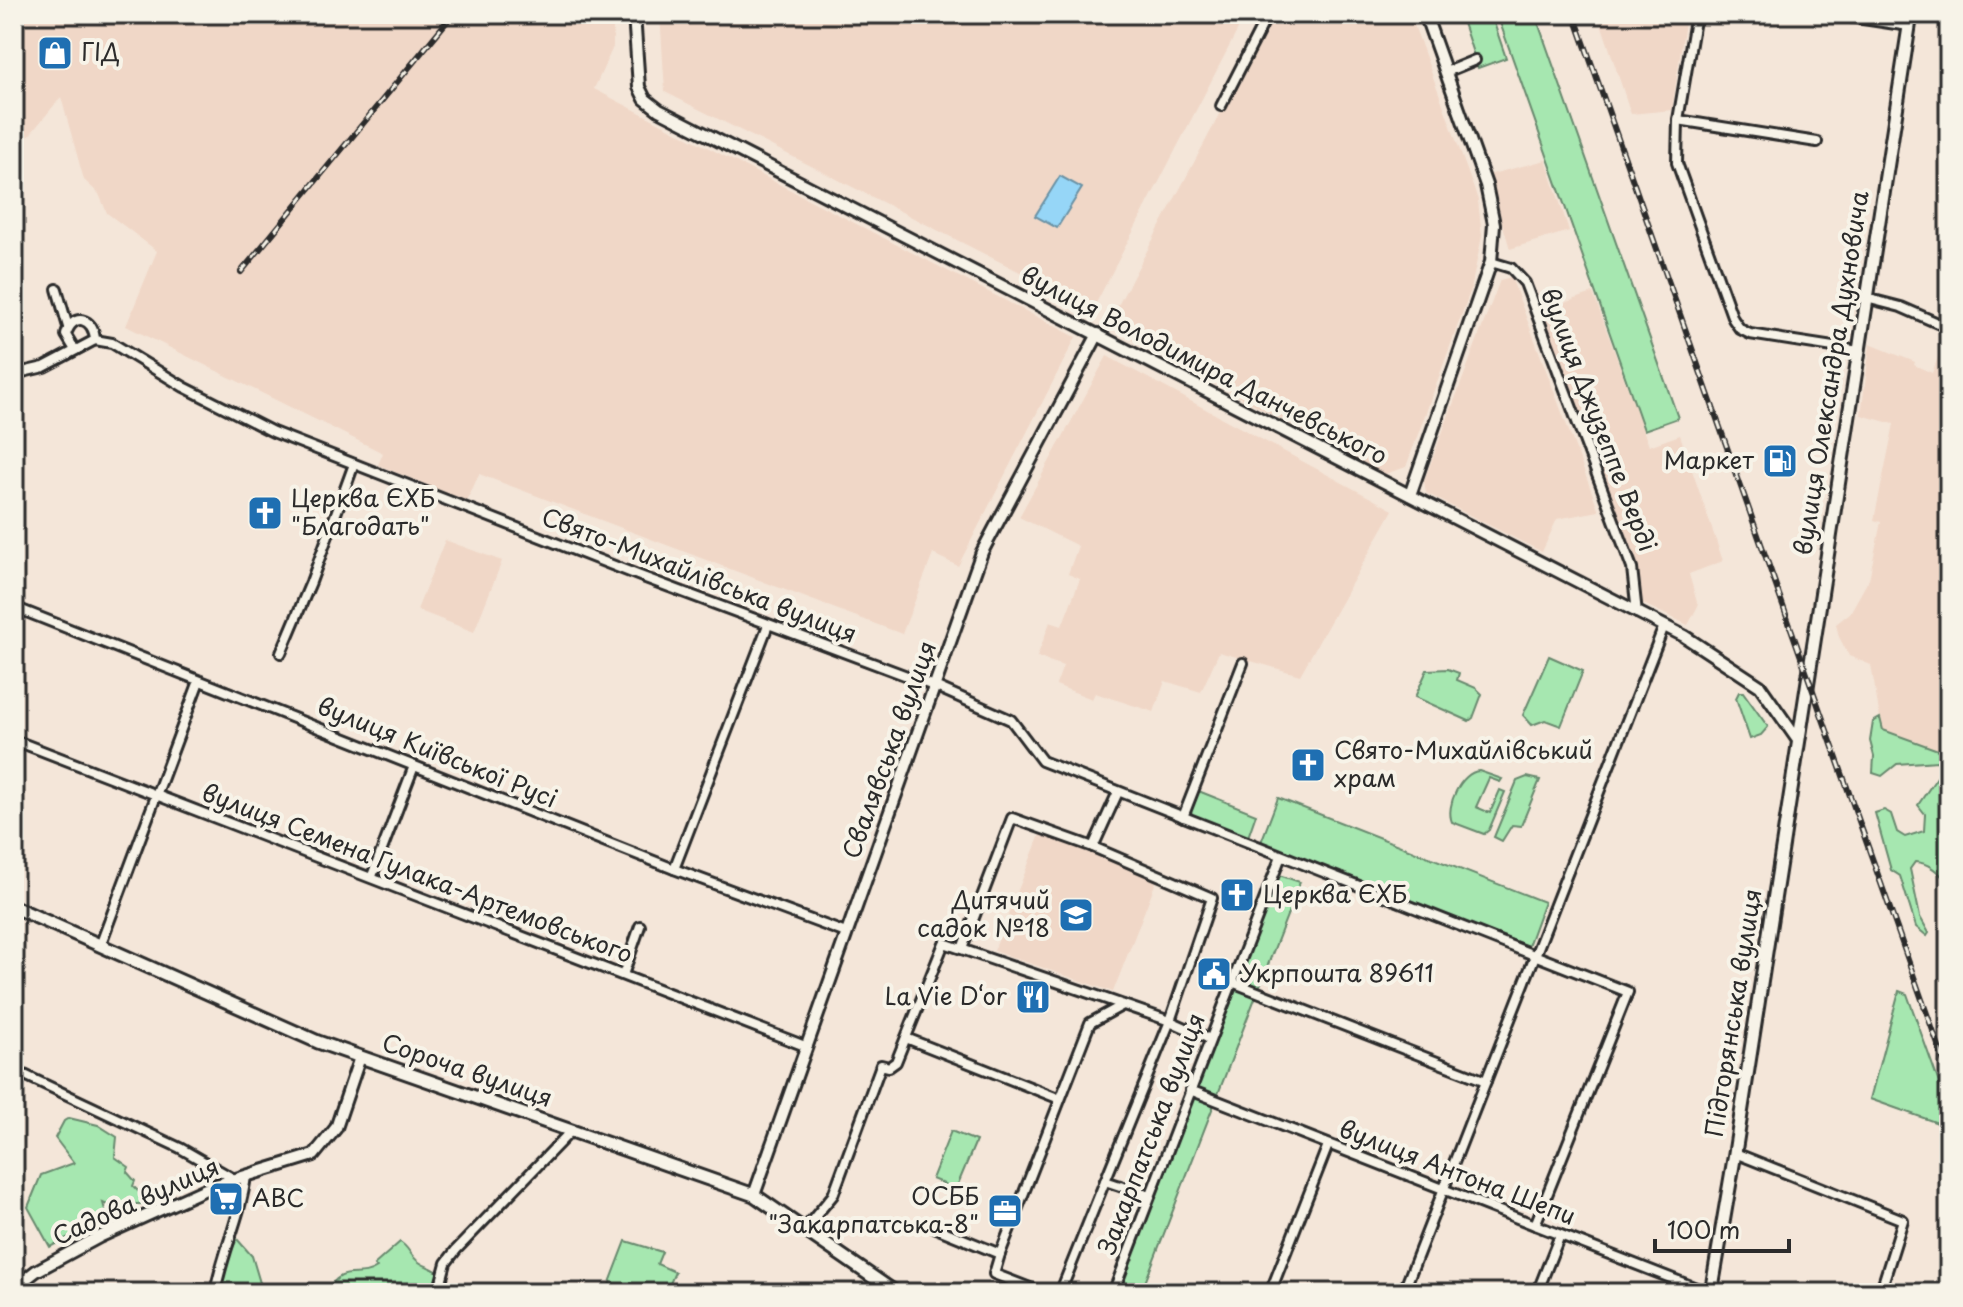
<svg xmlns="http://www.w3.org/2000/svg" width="1963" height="1307" viewBox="0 0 1963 1307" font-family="'Playpen Sans',sans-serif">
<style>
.built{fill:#f0d7c7}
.green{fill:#a6e7b0;stroke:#68896e;stroke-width:2}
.water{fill:#96d6f7;stroke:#6b92a5;stroke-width:2}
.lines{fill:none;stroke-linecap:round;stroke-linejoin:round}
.minor-casing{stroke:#2b2b2b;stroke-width:14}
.tertiary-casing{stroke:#2b2b2b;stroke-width:16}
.secondary-casing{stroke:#2b2b2b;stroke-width:17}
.minor{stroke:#f7f3e8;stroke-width:8}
.tertiary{stroke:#f7f3e8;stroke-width:10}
.secondary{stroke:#f7f3e8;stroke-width:11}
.rail-casing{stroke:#2b2b2b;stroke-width:6}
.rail{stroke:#f7f3e8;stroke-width:3;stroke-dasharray:9;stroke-linecap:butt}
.labels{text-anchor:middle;stroke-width:8;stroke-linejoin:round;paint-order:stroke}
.poi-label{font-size:24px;fill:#2b2b2b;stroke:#f7f3e8;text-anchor:start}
.street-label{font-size:24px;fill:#2b2b2b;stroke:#f7f3e8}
</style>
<rect width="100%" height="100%" fill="#f4e6d9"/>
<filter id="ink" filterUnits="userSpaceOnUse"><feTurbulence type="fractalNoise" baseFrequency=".0125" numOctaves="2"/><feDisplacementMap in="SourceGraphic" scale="16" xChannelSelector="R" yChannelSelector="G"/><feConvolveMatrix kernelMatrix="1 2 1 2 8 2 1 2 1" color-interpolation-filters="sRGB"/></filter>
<g filter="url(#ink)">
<g class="built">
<path d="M14,14H613V47L594,89L1076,337L958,566L933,554L902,634L479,474L467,501L378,465L383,453L126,326L157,251L107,213L99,194L84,180L61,97L28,137L14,92Z"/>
<path d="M660,14H1246L1093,309L665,92Z"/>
<path d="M1273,14H1410L1478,200L1482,236L1471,289L1406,467L1385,474L1107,326Z"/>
<path d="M1598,14H1623L1685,22L1672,110L1631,114Z"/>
<path d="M1546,160L1569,231L1510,249L1488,175Z"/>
<path d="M1511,277L1599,511L1557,519L1542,552L1426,493L1424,481L1500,280Z"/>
<path d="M1593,293L1649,446L1680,435L1723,561L1689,574L1698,606L1688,625L1639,602L1636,569L1540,311Z"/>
<path d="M1941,329L1949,333V754L1882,730L1871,665L1849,656L1839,637L1836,624L1850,613L1869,579L1881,522L1874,520L1894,424L1861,415L1870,344L1915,362L1914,365L1932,373L1944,342Z"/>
<path d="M1107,356L1393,510L1300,675L1219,652L1201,692L1165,681L1154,712L1095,693L1092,699L1056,685L1063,666L1037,657L1050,622L1062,626L1080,579L1068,574L1078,546L1019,517Z"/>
<path d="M445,540L502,561L474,632L417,610Z"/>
<path d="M1041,832L1157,879L1113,992L994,951Z"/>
</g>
<g class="green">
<path d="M1460,14H1491L1506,58L1478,68Z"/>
<path d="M1497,14H1535L1678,418L1644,430Z"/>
<path d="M1549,656L1583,671L1561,726L1545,720L1532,725L1523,715Z"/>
<path d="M1448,669L1459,673L1457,680L1476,688L1482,694L1473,718L1469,721L1415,697L1427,670Z"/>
<path d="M1739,692H1743L1768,727L1761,735L1750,739L1736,698Z"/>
<path d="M1880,718L1883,730L1949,754V883C1940,874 1929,862 1915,862L1910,869L1920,917L1929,933L1927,936L1916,927L1900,876L1891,870L1875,813L1884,810L1891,814L1897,832L1905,837L1924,831L1925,814L1918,805L1944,767L1937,761L1897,764L1882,776L1873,773L1874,756L1870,741L1873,722Z"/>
<path d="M1479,771L1502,779L1500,782L1489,778L1476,807L1490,813L1500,790L1505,792L1489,830L1484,834L1452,822C1445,806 1461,772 1479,771Z"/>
<path d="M1527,777L1540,780L1521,826L1512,825L1502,841L1494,837L1517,781Z"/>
<path d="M1196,790L1256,814L1247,840L1186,816Z"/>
<path d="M1278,798L1544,902L1528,946L1260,845Z"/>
<path d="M1276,874L1300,882L1141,1293H1115Z"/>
<path d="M1899,991L1907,994L1944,1097L1949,1127L1870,1099Z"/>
<path d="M69,1118L98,1125L117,1137L115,1157L129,1167L127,1172L135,1181L133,1186L143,1196V1204H131L124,1212L103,1203L107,1217L50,1247L28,1207L41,1175L74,1163L55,1138L64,1121Z"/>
<path d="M951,1131L976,1141L956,1189L932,1179Z"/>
<path d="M237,1239L252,1256L263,1293H218L229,1256Z"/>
<path d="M626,1241L662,1252L657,1264L675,1272L666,1293H606Z"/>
<path d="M400,1242C409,1247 410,1256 419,1262C427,1268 435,1267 442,1276L438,1293H325C345,1261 356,1282 377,1268L374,1265Z"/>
</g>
<path class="water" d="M1060,176L1082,188L1057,228L1035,216Z"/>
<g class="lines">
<defs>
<g id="minor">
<path d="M1696,14L1678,120L1677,163L1733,319L1740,329L1750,334L1859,351"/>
<path d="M1830,14L1909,26"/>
<path d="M1446,72L1475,60"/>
<path d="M1221,106L1268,14"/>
<path d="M1678,120L1817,142"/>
<path d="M1491,262L1511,268L1525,283L1632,568L1637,613"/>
<path d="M57,289L68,327"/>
<path d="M1866,298L1901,307L1949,328"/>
<path d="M95,340L112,343L184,387L273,432L640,576L939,688L1011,720L1042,761L1628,992L1535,1225"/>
<path d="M75,350L66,335C72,312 94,317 95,340"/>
<path d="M14,374L44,367L95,340"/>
<path d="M14,607L674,869L846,933"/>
<path d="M281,653L311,582L354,464"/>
<path d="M14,740L805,1046"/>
<path d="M1118,792L1093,847L1212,898L1170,1021L1210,1039"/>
<path d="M1183,817L1243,663"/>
<path d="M674,869L768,625"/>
<path d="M372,876L414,766"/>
<path d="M100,946L199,681"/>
<path d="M962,949L1012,818L1093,847"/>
<path d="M623,975L640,926"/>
<path d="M1232,982L1486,1081"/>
<path d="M906,1038L1060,1099"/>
<path d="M14,1070L180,1148L234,1179"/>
<path d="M1190,1090L1709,1293"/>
<path d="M1735,1153L1903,1220L1880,1293"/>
<path d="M931,1226L1000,1254L1090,1023L1123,1005"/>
<path d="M804,1230L833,1195L881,1065L889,1067L896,1062L944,943L1170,1021L1105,1181L1150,1196"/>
<path d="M1000,1254L994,1274L1043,1293"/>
<path d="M215,1293C222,1253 241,1216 246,1176"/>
<path d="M438,1293L446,1263L456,1250L571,1131"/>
<path d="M1060,1293L1105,1181"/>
<path d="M1113,1293L1281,856"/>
<path d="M1270,1293L1328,1145"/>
<path d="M1403,1293L1664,626"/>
<path d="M1537,1293L1560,1235"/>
</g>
<g id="tertiary">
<path d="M634,14L639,87L645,99L659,110L1684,636L1760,686L1797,739"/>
<path d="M1410,495L1491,262L1494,224L1486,185L1425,14"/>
<path d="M754,1195L982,552L1098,334"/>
<path d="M14,1288L36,1271L99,1237L210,1187L314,1155L336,1128L360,1057"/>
</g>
<g id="secondary">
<path d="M14,907L318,1042L754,1195L896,1293"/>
<path d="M1711,1293L1735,1153L1911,14"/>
</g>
</defs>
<use href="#minor" class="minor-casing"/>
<use href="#tertiary" class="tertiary-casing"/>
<use href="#secondary" class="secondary-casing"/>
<use href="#minor" class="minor"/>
<use href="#tertiary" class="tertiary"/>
<use href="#secondary" class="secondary"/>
<defs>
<g id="rail">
<path d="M1574,14L1949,1076"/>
<path d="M241,272L453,14"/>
</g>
</defs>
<use href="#rail" class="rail-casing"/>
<use href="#rail" class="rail"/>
</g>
</g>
<defs>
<symbol id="shop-square" viewBox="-11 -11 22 22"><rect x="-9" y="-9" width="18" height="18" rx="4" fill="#1f6fb2" stroke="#f7f3e8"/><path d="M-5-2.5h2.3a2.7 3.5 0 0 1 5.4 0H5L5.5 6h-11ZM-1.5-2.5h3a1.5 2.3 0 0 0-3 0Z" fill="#fff"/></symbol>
<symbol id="fuel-square" viewBox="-11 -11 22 22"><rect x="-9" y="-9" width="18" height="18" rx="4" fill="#1f6fb2" stroke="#f7f3e8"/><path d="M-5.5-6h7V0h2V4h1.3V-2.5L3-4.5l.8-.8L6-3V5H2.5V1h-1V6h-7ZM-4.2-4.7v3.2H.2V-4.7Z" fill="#fff"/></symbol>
<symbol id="church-square" viewBox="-11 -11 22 22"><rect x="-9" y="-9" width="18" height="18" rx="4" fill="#1f6fb2" stroke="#f7f3e8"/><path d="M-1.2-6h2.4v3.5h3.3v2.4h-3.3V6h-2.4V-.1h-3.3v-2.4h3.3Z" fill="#fff"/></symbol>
<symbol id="school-square" viewBox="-11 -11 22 22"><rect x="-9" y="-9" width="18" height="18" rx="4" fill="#1f6fb2" stroke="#f7f3e8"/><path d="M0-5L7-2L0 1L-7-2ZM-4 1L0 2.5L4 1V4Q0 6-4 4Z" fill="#fff"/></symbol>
<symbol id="civic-square" viewBox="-11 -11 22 22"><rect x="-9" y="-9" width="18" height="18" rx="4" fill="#1f6fb2" stroke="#f7f3e8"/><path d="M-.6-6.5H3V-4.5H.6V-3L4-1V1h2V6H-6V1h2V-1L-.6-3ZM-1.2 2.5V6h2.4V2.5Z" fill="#fff"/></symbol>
<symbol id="restaurant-square" viewBox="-11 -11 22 22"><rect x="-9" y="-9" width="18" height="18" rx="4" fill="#1f6fb2" stroke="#f7f3e8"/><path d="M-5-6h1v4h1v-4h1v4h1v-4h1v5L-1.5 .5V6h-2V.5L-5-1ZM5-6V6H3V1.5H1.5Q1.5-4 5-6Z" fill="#fff"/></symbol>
<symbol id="supermarket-square" viewBox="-11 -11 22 22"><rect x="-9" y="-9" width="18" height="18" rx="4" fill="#1f6fb2" stroke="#f7f3e8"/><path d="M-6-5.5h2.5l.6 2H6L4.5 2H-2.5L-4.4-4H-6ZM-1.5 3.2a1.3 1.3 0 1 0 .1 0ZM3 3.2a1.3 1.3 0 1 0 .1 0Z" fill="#fff"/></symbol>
<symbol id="office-square" viewBox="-11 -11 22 22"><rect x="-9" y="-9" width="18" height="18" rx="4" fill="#1f6fb2" stroke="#f7f3e8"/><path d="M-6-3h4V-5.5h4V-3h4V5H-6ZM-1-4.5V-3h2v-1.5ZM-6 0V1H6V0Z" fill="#fff"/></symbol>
</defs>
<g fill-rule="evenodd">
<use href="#shop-square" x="35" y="33" width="40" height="40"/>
<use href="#fuel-square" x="1760" y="441" width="40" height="40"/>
<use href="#church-square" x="245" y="493" width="40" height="40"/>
<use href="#church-square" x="1288" y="745" width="40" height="40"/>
<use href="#church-square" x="1217" y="875" width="40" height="40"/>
<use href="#school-square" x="1056" y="895" width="40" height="40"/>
<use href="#civic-square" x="1194" y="954" width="40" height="40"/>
<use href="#restaurant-square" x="1013" y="977" width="40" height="40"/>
<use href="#supermarket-square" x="206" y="1179" width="40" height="40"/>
<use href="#office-square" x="985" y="1191" width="40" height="40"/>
</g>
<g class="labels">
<g class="poi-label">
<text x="81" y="61">ГІД</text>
<text x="1754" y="469" text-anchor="end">Маркет</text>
<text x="291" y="507">Церква ЄХБ<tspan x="291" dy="28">"Благодать"</tspan></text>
<text x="1334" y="759">Свято-Михайлівський<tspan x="1334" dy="28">храм</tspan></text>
<text x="1263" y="903">Церква ЄХБ</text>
<text x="1050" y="909" text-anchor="end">Дитячий<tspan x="1050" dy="28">садок №18</tspan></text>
<text x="1240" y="982">Укрпошта 89611</text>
<text x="1007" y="1005" text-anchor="end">La Vie D‘or</text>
<text x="979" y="1205" text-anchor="end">ОСББ<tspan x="979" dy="28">"Закарпатська-8"</tspan></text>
<text x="252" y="1207">ABC</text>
</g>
<g class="street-label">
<text transform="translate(1204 366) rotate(27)" y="8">вулиця Володимира Данчевського</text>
<text transform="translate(1832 373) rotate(-81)" y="8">вулиця Олександра Духновича</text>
<text transform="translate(1598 420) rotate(69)" y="8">вулиця Джузеппе Верді</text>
<text transform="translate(699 576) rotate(21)" y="8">Свято-Михайлівська вулиця</text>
<text transform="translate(890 750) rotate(-70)" y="8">Свалявська вулиця</text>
<text transform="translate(437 753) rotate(22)" y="8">вулиця Київської Русі</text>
<text transform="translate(417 874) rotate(21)" y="8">вулиця Семена Гулака-Артемовського</text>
<text transform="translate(1734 1013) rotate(-81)" y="8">Підгорянська вулиця</text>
<text transform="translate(467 1071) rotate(19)" y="8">Сороча вулиця</text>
<text transform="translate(1152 1134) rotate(-69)" y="8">Закарпатська вулиця</text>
<text transform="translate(1457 1173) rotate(21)" y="8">вулиця Антона Шепи</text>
<text transform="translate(136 1202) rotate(-24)" y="8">Садова вулиця</text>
</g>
</g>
<rect width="1963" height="1307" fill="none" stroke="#f7f3e8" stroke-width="48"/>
<rect x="24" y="24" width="1915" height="1259" fill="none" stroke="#2b2b2b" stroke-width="3" filter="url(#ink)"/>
<path d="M1655 1239v12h134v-12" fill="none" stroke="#2b2b2b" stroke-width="4"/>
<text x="1667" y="1239" font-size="24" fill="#2b2b2b" stroke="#f7f3e8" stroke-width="6" paint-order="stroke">100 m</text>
</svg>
